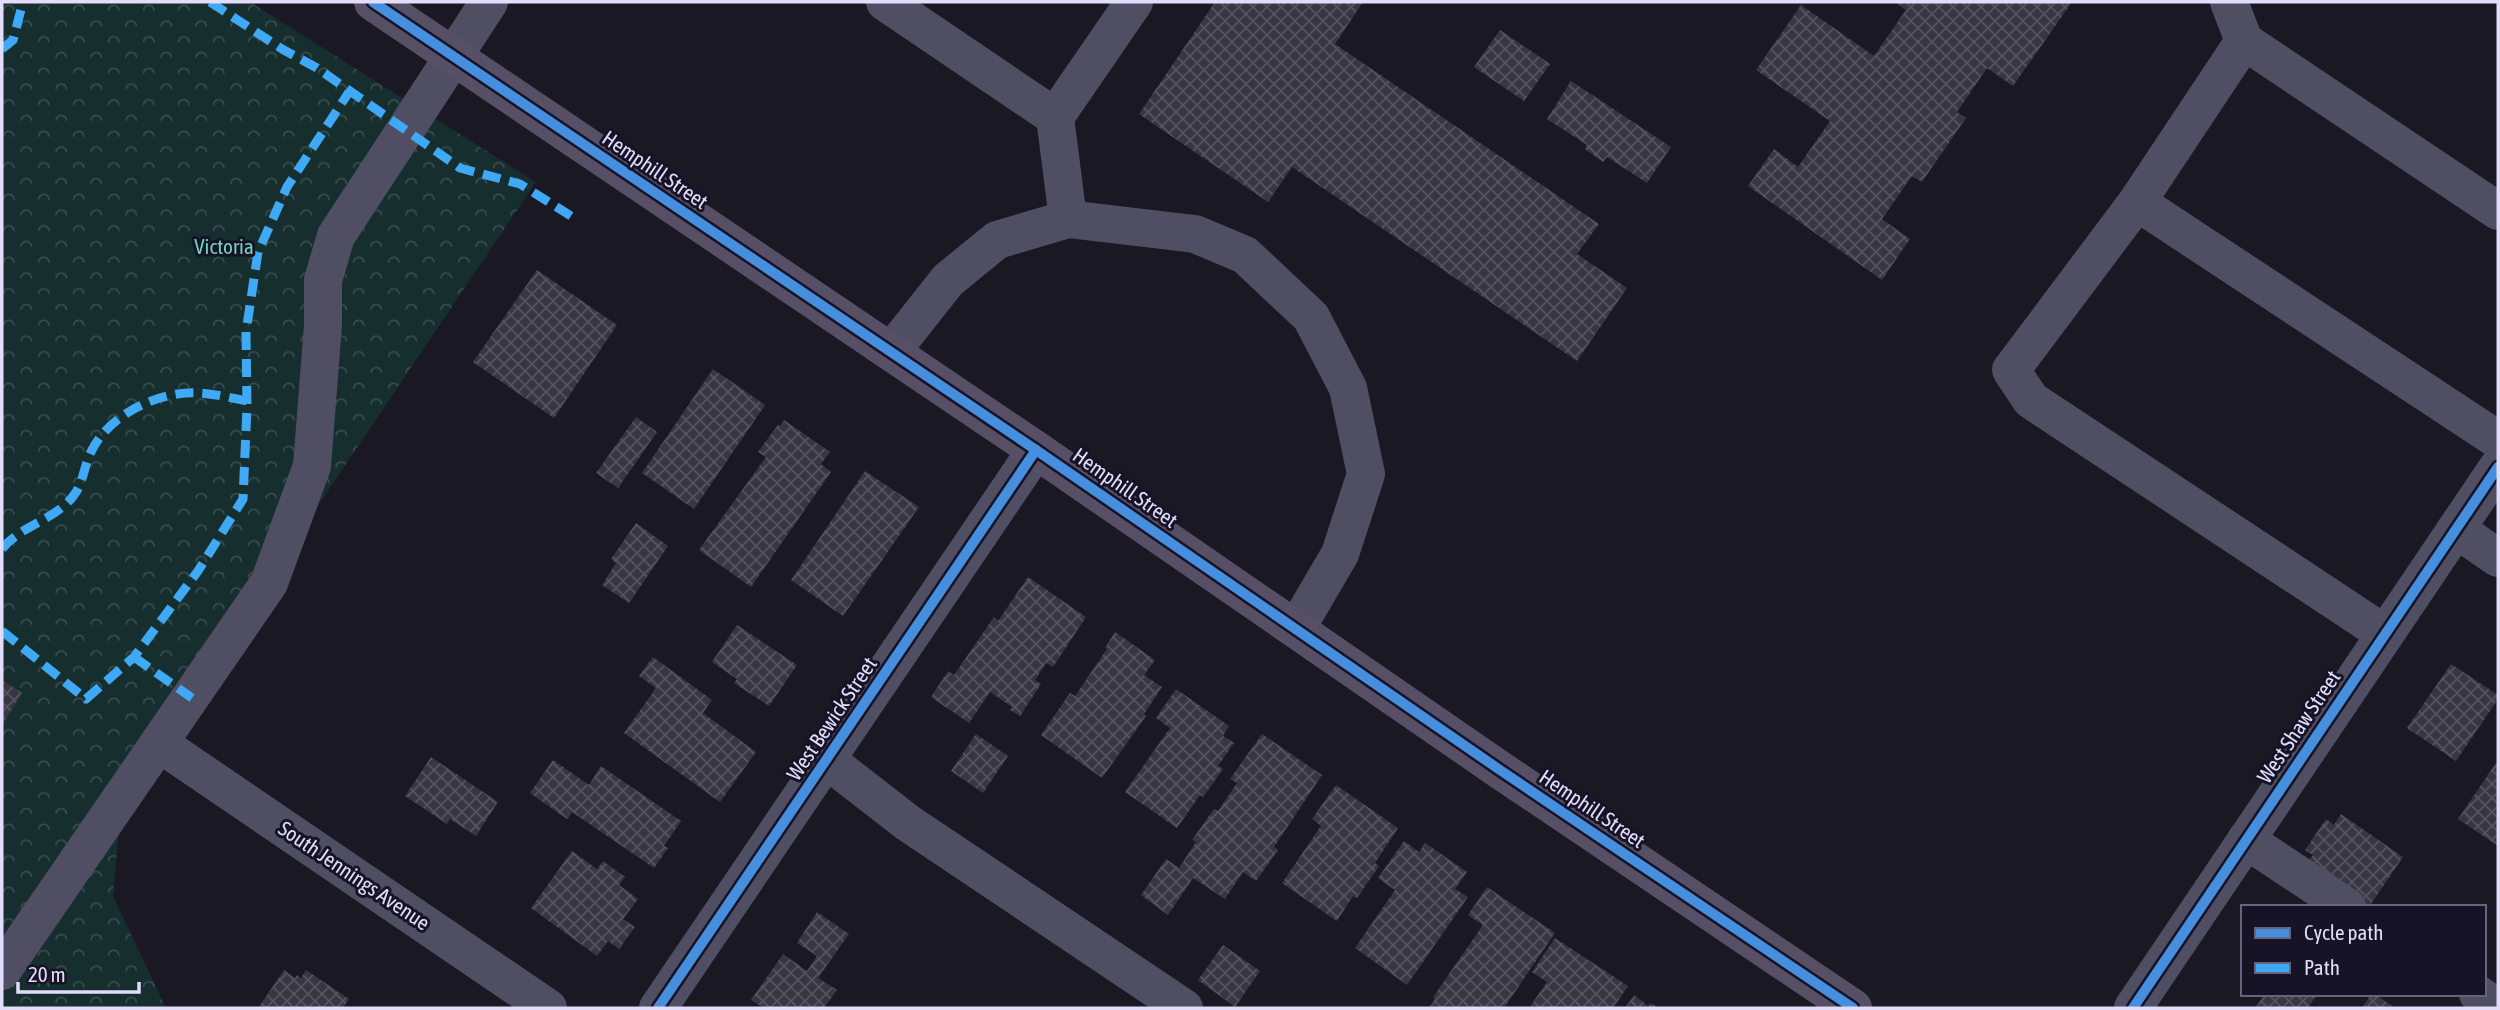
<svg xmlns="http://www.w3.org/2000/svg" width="2500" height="1010" viewBox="0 0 2500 1010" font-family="'Asap Condensed',sans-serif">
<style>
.park{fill:url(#park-crowns)}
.building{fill:url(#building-cross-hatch)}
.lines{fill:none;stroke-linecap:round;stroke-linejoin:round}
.minor{stroke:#504e62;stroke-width:38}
.major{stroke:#574f66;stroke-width:38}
.quiet{stroke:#3fa9f5;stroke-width:9;stroke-dasharray:18 9;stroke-linecap:butt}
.cycleway-casing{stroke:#171327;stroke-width:15}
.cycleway{stroke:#468fdf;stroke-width:10}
.labels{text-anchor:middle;stroke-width:6;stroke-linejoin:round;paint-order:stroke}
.street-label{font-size:21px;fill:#e1ddfb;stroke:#171327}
.park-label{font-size:21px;fill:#6fd5bf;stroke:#171327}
</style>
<defs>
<pattern id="park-crowns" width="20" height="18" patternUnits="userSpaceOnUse" patternTransform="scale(1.75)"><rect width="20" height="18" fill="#172e2f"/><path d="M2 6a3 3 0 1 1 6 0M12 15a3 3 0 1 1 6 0" fill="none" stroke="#384c4e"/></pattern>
<pattern id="building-cross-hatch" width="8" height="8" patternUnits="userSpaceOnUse" patternTransform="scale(1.75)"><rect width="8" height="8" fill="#393643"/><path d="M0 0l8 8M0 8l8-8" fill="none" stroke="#55535f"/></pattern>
</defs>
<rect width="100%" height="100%" fill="#1a1822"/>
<path class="park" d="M2,2H250L536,182L212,663L121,807L113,896L166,1008H2Z"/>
<g class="building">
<path d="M1215,2H1363L1335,44L1599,224L1577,254L1627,288L1577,361L1292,167L1268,202L1139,114Z"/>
<path d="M1895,2H2072L2013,86L1987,68L1957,112L1966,118L1922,182L1912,176L1882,219L1910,239L1882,280L1748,186L1774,149L1798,167L1830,121L1756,70L1801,5L1874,56L1906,10Z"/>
<path d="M1500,30L1550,64L1524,101L1474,67Z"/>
<path d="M1571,81L1671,147L1647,183L1607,157L1603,162L1585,149L1587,145L1547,119Z"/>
<path d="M537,270L617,325L554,418L473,362Z"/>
<path d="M713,369L765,405L694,509L642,473Z"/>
<path d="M636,417L657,432L618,488L596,473Z"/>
<path d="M784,420L830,452L821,464L831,472L751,587L699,550L766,457L758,452L778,425L780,426Z"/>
<path d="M865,471L919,507L843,616L791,580Z"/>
<path d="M636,523L668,546L629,603L602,585L616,563L611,559Z"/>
<path d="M1028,577L1086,617L1053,667L1046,663L1035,680L1041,684L1020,716L1010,710L1012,707L990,692L969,723L931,697L948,671L954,675L994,617L998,621Z"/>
<path d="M737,625L797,665L769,706L734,683L737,679L712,662Z"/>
<path d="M1115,632L1155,660L1144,675L1162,687L1144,714L1146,716L1102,778L1041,735L1070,693L1075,696L1107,649L1105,648Z"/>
<path d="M653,657L712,700L703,713L756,752L720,802L624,733L656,688L639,676Z"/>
<path d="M2451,664L2498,695V699L2456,761L2407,728Z"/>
<path d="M2,680L22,693L2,725Z"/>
<path d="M1176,689L1229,726L1223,736L1234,743L1218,766L1223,769L1203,797L1200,795L1177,828L1125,792L1170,728L1156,718Z"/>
<path d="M976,734L1008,756L983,793L951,771Z"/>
<path d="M1262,734L1322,775L1274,847L1278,850L1256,881L1243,872L1225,899L1193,878L1168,915L1141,895L1166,859L1179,868L1196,842L1192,840L1214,809L1218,811L1237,783L1230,779Z"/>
<path d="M431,757L498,802L476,836L450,819L447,824L405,796Z"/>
<path d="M553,760L589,785L601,766L681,821L664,846L668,848L654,868L572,812L567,819L530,793Z"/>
<path d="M2498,760V846L2458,819Z"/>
<path d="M1336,785L1398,828L1375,863L1379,866L1357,898L1353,896L1337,921L1282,883L1321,826L1312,819Z"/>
<path d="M2341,814L2403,857L2369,907L2306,864L2313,855L2305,850L2326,819L2334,825Z"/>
<path d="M1404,841L1419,852L1425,843L1467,872L1455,889L1468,897L1407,985L1355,948L1395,890L1378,878Z"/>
<path d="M572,851L597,869L603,861L625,877L619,885L638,899L623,919L635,927L619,949L608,941L597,956L531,908Z"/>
<path d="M1487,887L1555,933L1504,1008H1429L1435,999L1433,997L1483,925L1468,915Z"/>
<path d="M817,912L849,934L818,978L837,990L824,1008H764L751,1000L783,954L807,971L817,956L797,943Z"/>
<path d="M1555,938L1628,986L1613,1008H1529L1547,982L1532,972Z"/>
<path d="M1223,945L1260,971L1235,1007L1198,980Z"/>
<path d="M284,970L295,978L297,975L301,978L306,970L349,999L343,1008H258Z"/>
<path d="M2265,994H2317L2308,1008H2255Z"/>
<path d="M2371,994H2375L2395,1008H2362Z"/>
<path d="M1634,995L1648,1006L1651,1003L1659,1008H1625Z"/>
</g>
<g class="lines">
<g class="minor">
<path d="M885,2L1055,117"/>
<path d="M2229,2L2244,41L2498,211"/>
<path d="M2244,41L2137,202L2011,370L2031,400L2385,634"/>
<path d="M2137,202L2498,440"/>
<path d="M1068,219L1055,117L1134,2"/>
<path d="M891,352L948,280L997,240L1068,219L1195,234L1245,255L1311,317L1348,388L1366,474L1340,554L1296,629"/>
<path d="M2456,529L2498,558"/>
<path d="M160,744L548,1008"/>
<path d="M827,760L908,823L1184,1008"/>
<path d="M2246,840L2347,907"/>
<path d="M2,971L269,583L312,466L323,325V280L336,236L489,2"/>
<path d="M2478,994L2498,1008"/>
<path d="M658,1008L1036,450"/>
<path d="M2133,1008L2498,467"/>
</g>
<path class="major" d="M373,2L1036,450L1500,770L1853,1008"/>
<g class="quiet">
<path d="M210,2L282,49L317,68L460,168L520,184L571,216"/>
<path d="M2,49L13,40L23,2"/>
<path d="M2,549C21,525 56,520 74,495C84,482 84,464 92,450C110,414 160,390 200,393C215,394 232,398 247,401"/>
<path d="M2,631L86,699L134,657L198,571L243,499L247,407L246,332L258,252L287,187L349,92"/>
<path d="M134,657L192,698"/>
</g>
<defs>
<g id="cycleway">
<path d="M373,2L1036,450L1500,770L1853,1008"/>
<path d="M658,1008L1036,450"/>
<path d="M2133,1008L2498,467"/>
</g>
</defs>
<use href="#cycleway" class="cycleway-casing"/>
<use href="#cycleway" class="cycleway"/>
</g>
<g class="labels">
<g class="street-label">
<text transform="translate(655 170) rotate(34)" y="7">Hemphill Street</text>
<text transform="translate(1125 488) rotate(35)" y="7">Hemphill Street</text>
<text transform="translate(832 719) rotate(-56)" y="7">West Bewick Street</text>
<text transform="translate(2299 727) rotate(-56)" y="7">West Shaw Street</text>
<text transform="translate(1592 809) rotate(34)" y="7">Hemphill Street</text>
<text transform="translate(354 876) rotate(34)" y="7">South Jennings Avenue</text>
</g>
<g class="park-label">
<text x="224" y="254">Victoria</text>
</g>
</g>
<rect width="2500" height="1010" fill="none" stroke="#e1ddfb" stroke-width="7"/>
<rect x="2241" y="905" width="245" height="91" fill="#171327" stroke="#68647c" stroke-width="2"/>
<rect x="2255" y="928" width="35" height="10" fill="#468fdf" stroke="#68647c" stroke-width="2"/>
<text x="2304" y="940" font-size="21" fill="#e1ddfb">Cycle path</text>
<rect x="2255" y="963" width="35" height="10" fill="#3fa9f5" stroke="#68647c" stroke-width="2"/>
<text x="2304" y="975" font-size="21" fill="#e1ddfb">Path</text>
<path d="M18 982v10h121v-10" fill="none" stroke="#e1ddfb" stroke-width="3.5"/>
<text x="28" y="982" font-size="21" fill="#e1ddfb" stroke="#171327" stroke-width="5" paint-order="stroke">20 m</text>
</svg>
